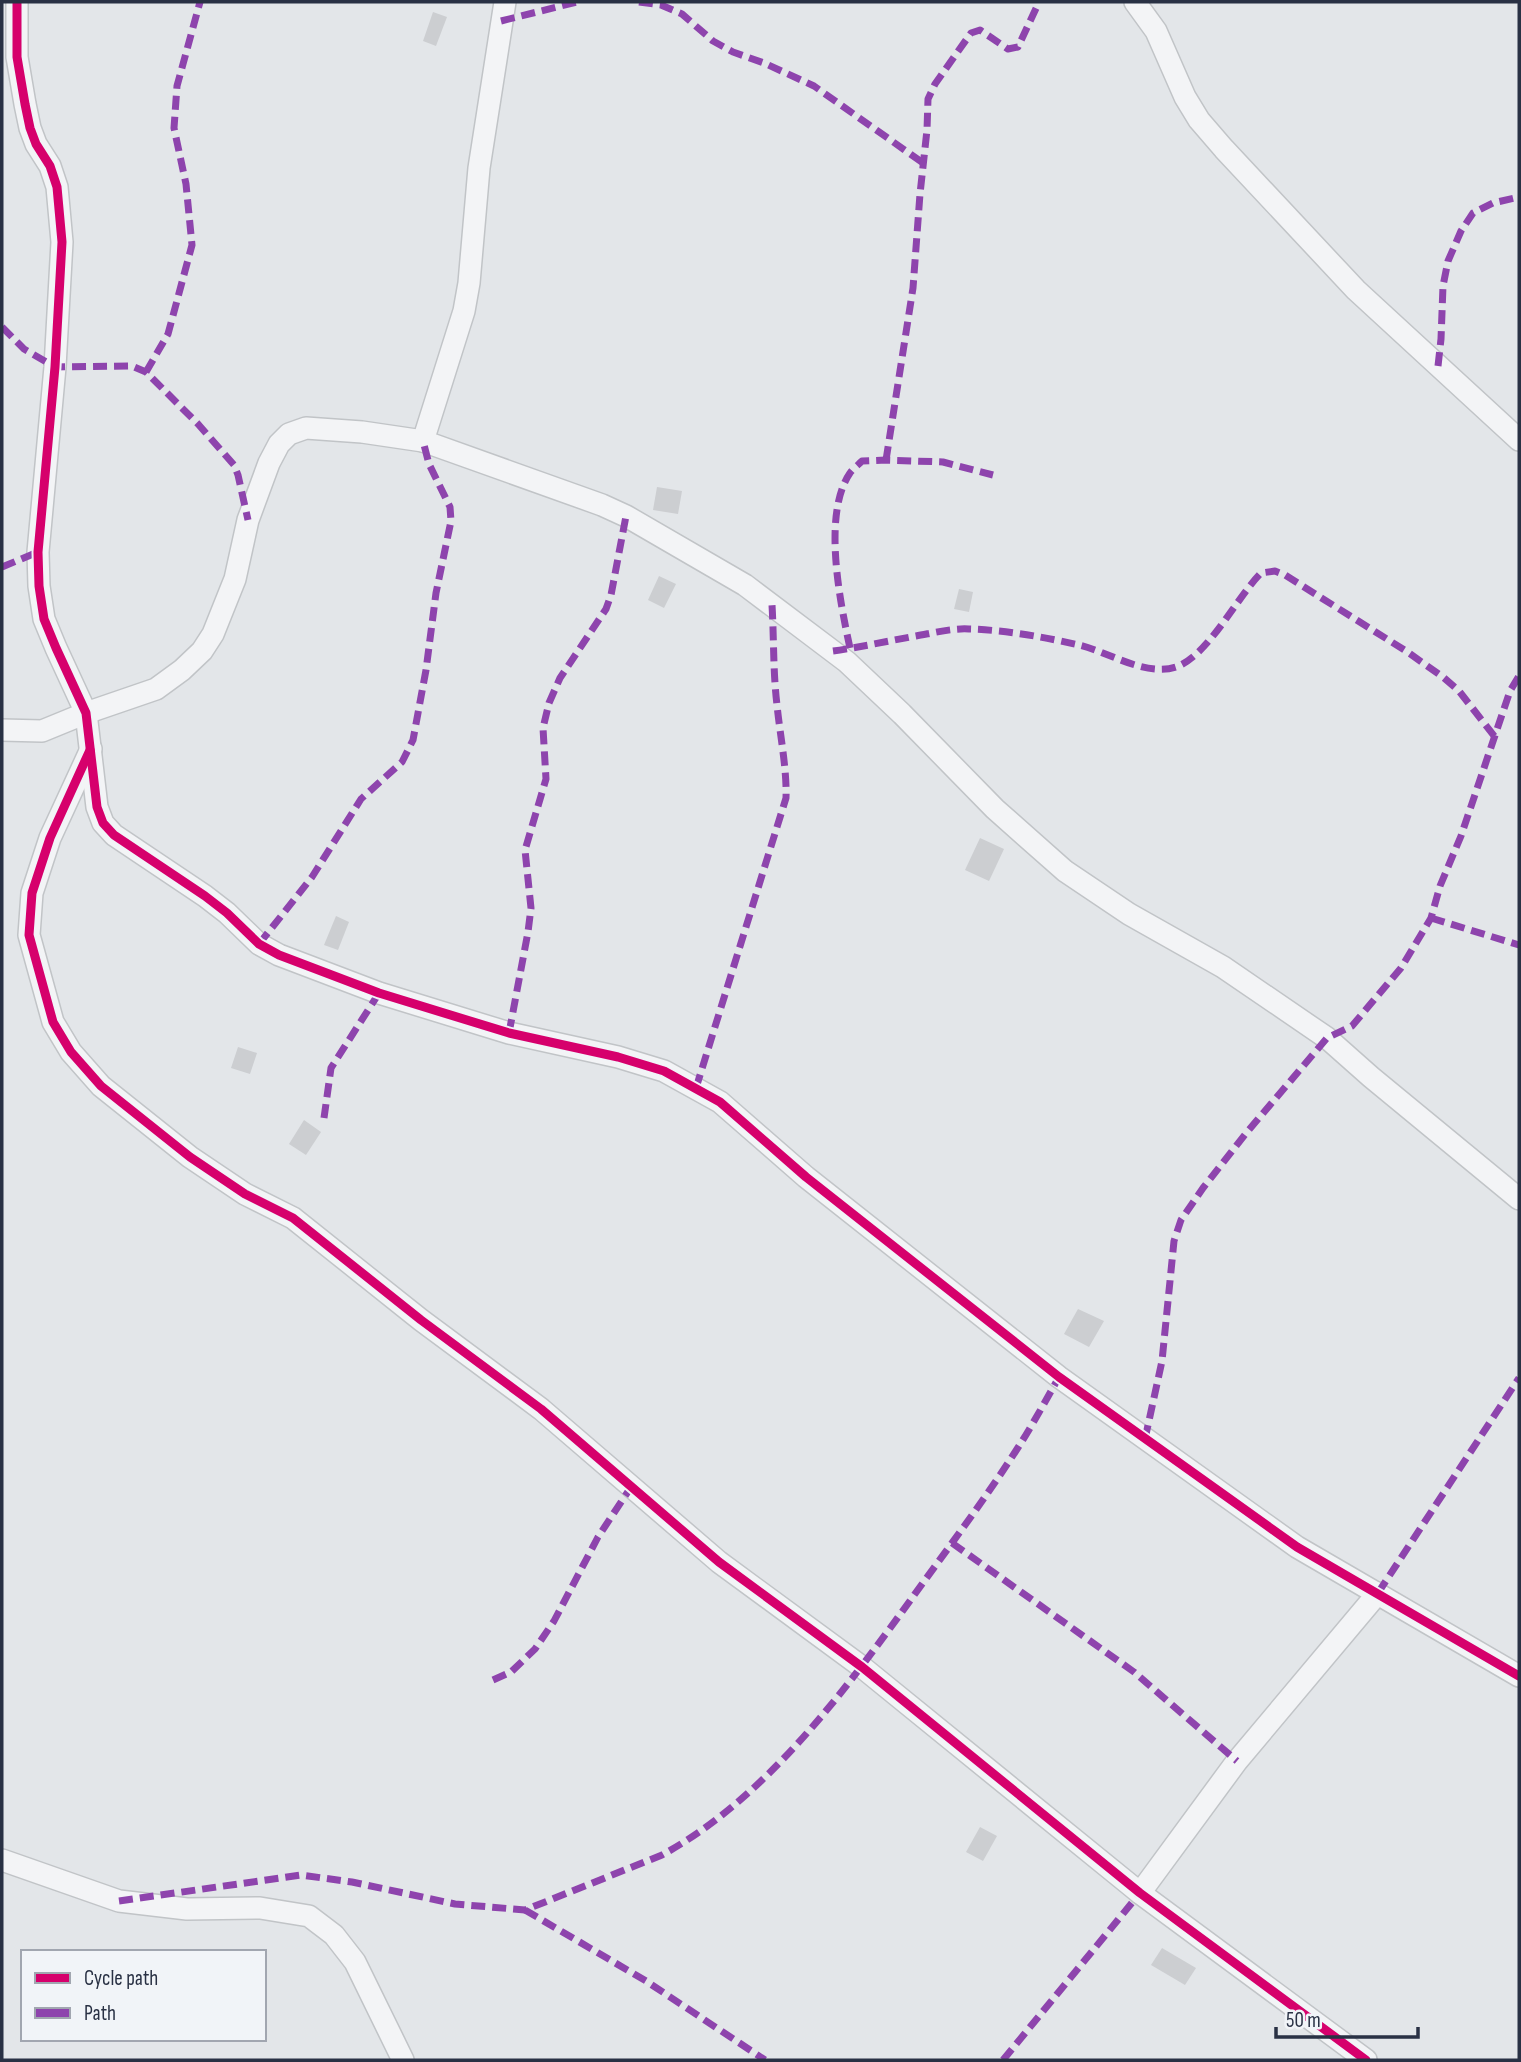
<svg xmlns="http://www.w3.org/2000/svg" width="1521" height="2062" viewBox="0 0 1521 2062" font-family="'Sofia Sans Condensed',sans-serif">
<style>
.building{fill:#ccced1}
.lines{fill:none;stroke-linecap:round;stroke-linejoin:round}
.minor-casing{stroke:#c1c4c7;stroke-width:24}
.minor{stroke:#f3f4f6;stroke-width:21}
.quiet{stroke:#8e44ad;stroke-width:7;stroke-dasharray:14 7;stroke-linecap:butt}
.cycleway-casing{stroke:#f1f4f8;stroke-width:13}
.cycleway{stroke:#d6006c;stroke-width:9}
</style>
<rect width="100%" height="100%" fill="#e3e6e9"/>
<g class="building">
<path d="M433,12L447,17L436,46L423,41Z"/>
<path d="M657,487L682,491L678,514L653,510Z"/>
<path d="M659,576L676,584L664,608L648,600Z"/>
<path d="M959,589L973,592L969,612L954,609Z"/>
<path d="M980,838L1004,849L989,881L965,870Z"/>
<path d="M336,916L349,922L338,950L324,945Z"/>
<path d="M238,1047L257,1053L250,1074L231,1068Z"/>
<path d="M304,1120L321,1132L306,1155L289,1144Z"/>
<path d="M1078,1309L1104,1321L1089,1347L1064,1334Z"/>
<path d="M980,1827L997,1836L983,1861L966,1852Z"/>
<path d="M1162,1948L1196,1968L1185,1985L1151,1965Z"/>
</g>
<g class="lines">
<defs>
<g id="minor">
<path d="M17,2V57L25,104L30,128L36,144L50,166L57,187L62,242L55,367L38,552L39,586L44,619L56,648L86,713L97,807L103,823L114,835L205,896L227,913L259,944L279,955L379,993L509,1033L618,1057L664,1071L720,1102L806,1177L1059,1377L1297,1547L1519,1676"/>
<path d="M1135,2L1156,31L1185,97L1199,120L1224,149L1356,290L1519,440"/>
<path d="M423,441L464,311L469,283L479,168L505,2"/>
<path d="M2,730L42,731L86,713L156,689L182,670L202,651L213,634L235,579L248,520L269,463L279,444L289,434L306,428L362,432L423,441L602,505L626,516L745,585L847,662L902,714L995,809L1065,871L1129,914L1223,967L1327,1038L1371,1077L1519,1199"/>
<path d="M91,749L50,838L32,893L29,935L53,1022L71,1052L101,1086L190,1157L245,1194L293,1218L421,1320L541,1409L719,1562L862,1667L1140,1893L1366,2060"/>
<path d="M2,1860L119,1901L187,1909L260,1908L309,1916L334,1935L355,1962L403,2060"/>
<path d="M1140,1893L1237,1761L1378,1593"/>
</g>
</defs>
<use href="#minor" class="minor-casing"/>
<use href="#minor" class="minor"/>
<g class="quiet">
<path d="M639,2L661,5L682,14L713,41L733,52L764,63L814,86L923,163"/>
<path d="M501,21L577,2"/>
<path d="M2,327L24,349L55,367L132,366L146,372L198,424L234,465L238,475L248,520"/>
<path d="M1438,366L1441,339L1443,286L1448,261L1461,231L1473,213L1493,203L1519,197"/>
<path d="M146,372L168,334L192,245L186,184L174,128L177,86L200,2"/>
<path d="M886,460L913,288L920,194L927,130L928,99L935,84L971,33L980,30L1008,49L1018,47L1039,2"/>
<path d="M2,567L38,552"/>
<path d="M850,648C840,602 822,514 850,473C853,469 858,465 862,461L886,460L943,462L993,475"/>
<path d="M833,651C861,647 888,641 916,636C933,633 952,628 969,629C1005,630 1044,637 1079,645C1109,652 1145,677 1176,667C1208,656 1237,597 1261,573L1275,571L1285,575L1406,651L1443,677L1459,691L1495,737"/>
<path d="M1431,918L1519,945"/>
<path d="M259,944L312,877L361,799L402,762L413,740L426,670L436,593L451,521L450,507L429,464L423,441"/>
<path d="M509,1033L528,932L531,908L525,850L546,779L543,728L549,703L560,678L606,609L611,595L626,516"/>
<path d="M696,1088L786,798C787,769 780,735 777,705C773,672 774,639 772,605"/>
<path d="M324,1118L331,1068L379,993"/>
<path d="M1145,1439L1162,1361L1174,1241L1181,1220L1203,1188L1247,1132L1327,1038L1352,1026L1401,968L1431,918L1440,886L1461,836L1510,691L1519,676"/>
<path d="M952,1543L1134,1672L1237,1761"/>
<path d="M1378,1593L1519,1378"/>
<path d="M493,1680L511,1672L535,1649L554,1621L598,1537L631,1487"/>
<path d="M119,1901L301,1875L352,1882L455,1904L525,1910L662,1855C766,1798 843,1693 912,1598C948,1548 986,1498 1019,1446C1033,1424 1046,1400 1059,1377"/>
<path d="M525,1910L646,1981L765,2060"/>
<path d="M1003,2060L1140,1893"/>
</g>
<defs>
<g id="cycleway">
<path d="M17,2V57L25,104L30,128L36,144L50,166L57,187L62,242L55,367L38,552L39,586L44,619L56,648L86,713L97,807L103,823L114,835L205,896L227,913L259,944L279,955L379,993L509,1033L618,1057L664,1071L720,1102L806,1177L1059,1377L1297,1547L1519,1676"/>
<path d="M90,750L50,838L32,893L29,935L53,1022L71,1052L101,1086L190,1157L245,1194L293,1218L421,1320L541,1409L719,1562L862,1667L1140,1893L1366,2060"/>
</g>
</defs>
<use href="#cycleway" class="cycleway-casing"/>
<use href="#cycleway" class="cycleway"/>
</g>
<rect width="1521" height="2062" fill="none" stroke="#293144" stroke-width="7"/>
<rect x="21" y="1950" width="245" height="91" fill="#f1f4f8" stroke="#a1a6b0" stroke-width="2"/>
<rect x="35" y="1973" width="35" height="10" fill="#d6006c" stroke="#a1a6b0" stroke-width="2"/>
<text x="84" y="1985" font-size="21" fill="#293144">Cycle path</text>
<rect x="35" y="2008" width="35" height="10" fill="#8e44ad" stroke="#a1a6b0" stroke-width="2"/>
<text x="84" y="2020" font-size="21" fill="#293144">Path</text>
<path d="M1276 2027v10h142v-10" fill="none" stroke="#293144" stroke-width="3.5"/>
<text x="1286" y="2027" font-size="21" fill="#293144" stroke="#f1f4f8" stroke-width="5" paint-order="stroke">50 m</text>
</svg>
